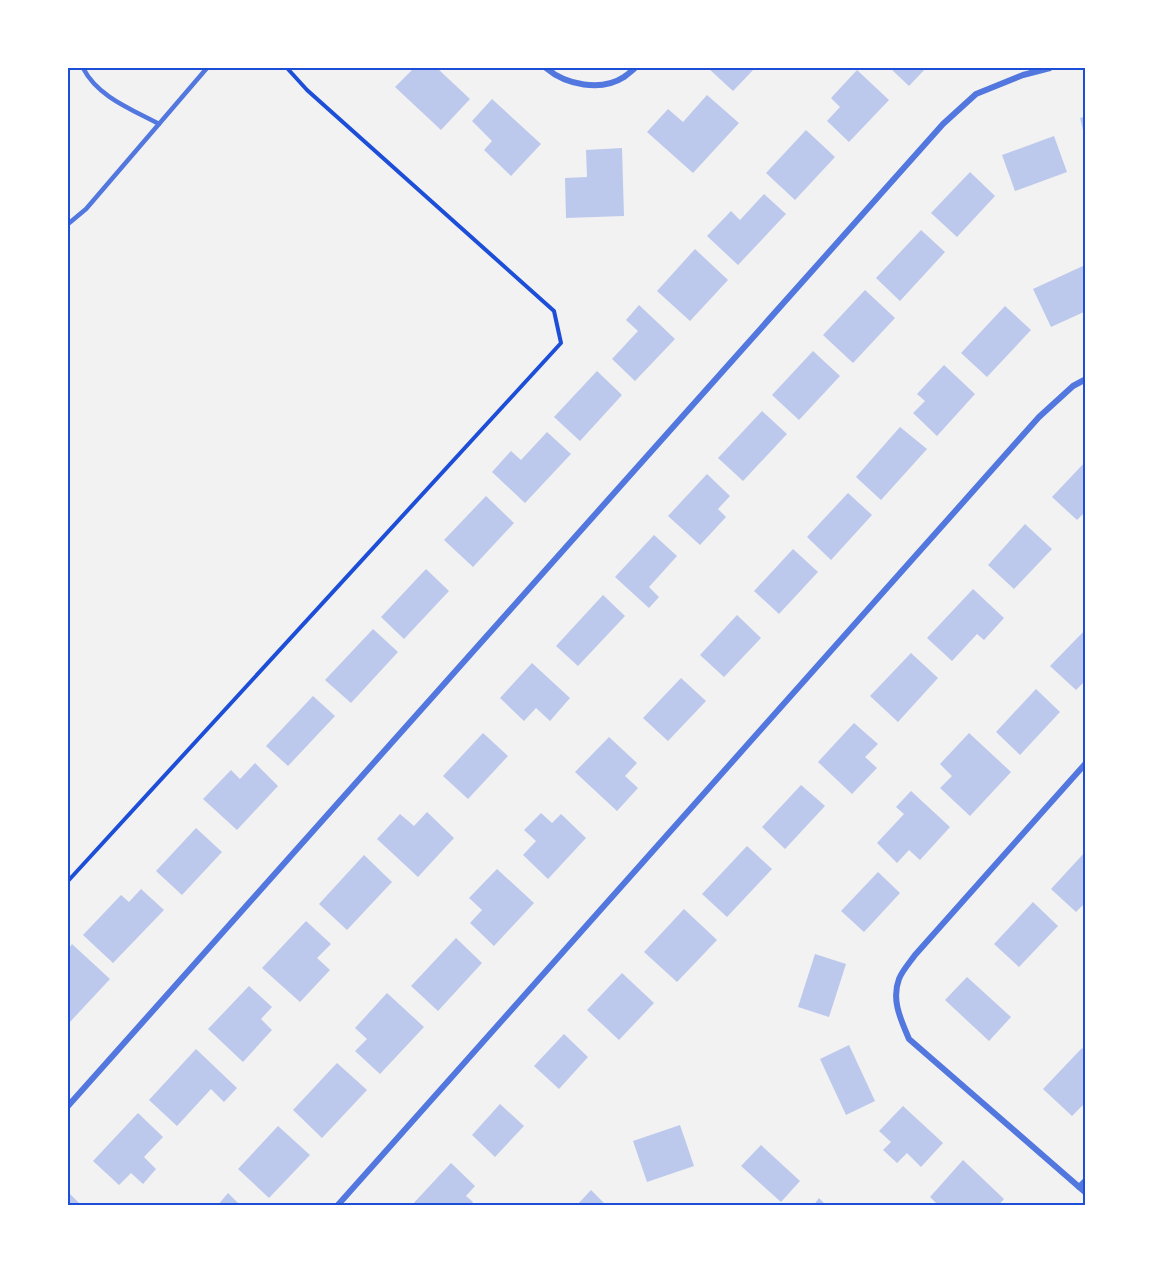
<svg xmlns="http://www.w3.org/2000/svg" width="1153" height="1273" viewBox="0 0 1153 1273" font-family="'Source Sans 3',sans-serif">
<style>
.building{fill:#bdc9ec}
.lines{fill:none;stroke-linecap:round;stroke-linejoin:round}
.path{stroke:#1d4ed8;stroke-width:4}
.service{stroke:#5277de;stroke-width:4.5}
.minor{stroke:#5277de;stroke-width:6}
.neatline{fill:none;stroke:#1d4ed8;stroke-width:2}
</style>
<rect width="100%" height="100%" fill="#f2f2f2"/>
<g class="building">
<path d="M414,68H440L438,69L470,99L441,130L395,87Z"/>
<path d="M708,68H755L733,91Z"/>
<path d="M890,68H926L909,86Z"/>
<path d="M857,70L889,100L849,142L827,121L840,107L831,98Z"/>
<path d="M707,95L739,123L693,173L647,132L668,109L683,122Z"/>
<path d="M492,99L541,144L511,176L484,150L492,141L472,121Z"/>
<path d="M1086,116V138H1085L1080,118Z"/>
<path d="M806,130L835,157L795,200L766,173Z"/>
<path d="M1054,136L1067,172L1015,191L1002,155Z"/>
<path d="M622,148L624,216L566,218L565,178L587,177L586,150Z"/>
<path d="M970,172L995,196L957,237L931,213Z"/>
<path d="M764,194L786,214L738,265L707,236L731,211L740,220Z"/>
<path d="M921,230L945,252L900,301L876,278Z"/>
<path d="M695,249L728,280L690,321L657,291Z"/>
<path d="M1085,265L1086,311L1051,327L1033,289Z"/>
<path d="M865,290L895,318L853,363L823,335Z"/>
<path d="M639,305L675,339L635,381L612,359L638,331L626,320Z"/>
<path d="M1005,306L1031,330L987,377L961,353Z"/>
<path d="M813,351L840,376L799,420L772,395Z"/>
<path d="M944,365L975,394L937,436L913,413L925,401L917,394Z"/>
<path d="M597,371L622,395L580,441L554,417Z"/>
<path d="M762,411L787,434L743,481L718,458Z"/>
<path d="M900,427L927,449L881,500L856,477Z"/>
<path d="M547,432L571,454L525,503L492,472L511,451L521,460Z"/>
<path d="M1086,461V511L1077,520L1052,497Z"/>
<path d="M707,474L730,496L718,509L726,517L700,545L668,516Z"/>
<path d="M848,493L872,515L831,560L807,537Z"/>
<path d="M486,496L514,523L473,567L444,540Z"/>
<path d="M1025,524L1052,549L1014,589L988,565Z"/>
<path d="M654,535L677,556L649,587L659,597L649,608L615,577Z"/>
<path d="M793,549L818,572L779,614L754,591Z"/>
<path d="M426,569L449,591L404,639L381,617Z"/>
<path d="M973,589L1004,618L984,640L977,634L952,661L927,638Z"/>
<path d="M603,595L625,616L578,666L556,646Z"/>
<path d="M737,615L761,638L724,677L700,655Z"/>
<path d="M373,629L398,652L351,703L325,680Z"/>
<path d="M1086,629V680L1076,690L1050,666Z"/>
<path d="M911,653L938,678L898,722L870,696Z"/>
<path d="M532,663L570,698L550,721L536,708L524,721L500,698Z"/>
<path d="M681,678L706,701L668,741L643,718Z"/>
<path d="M1036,689L1060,712L1020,755L996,732Z"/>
<path d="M313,696L335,716L288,766L266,746Z"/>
<path d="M854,723L878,744L865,757L877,768L852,794L818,762Z"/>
<path d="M483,733L508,756L468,799L443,776Z"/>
<path d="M969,733L1011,772L970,816L940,788L952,776L940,764Z"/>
<path d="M609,737L637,763L625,776L638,788L617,811L575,772Z"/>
<path d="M255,763L278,786L237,830L203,799L231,770L240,779Z"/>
<path d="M801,785L825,806L785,849L762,827Z"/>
<path d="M911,791L950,827L920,860L909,850L897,863L877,843L904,814L896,807Z"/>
<path d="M427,812L454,838L418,877L377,839L400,814L414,826Z"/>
<path d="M541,813L552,823L561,814L586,838L548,879L523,855L536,841L524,830Z"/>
<path d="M196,828L222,852L182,895L156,871Z"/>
<path d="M747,846L772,869L727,917L702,894Z"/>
<path d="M1086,851V902L1076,912L1051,889Z"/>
<path d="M364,855L392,882L347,930L319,904Z"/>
<path d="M497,869L534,903L494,946L470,923L482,910L469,898Z"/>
<path d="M878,872L900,893L864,932L841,911Z"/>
<path d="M141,889L164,910L113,963L83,935L121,895L129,902Z"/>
<path d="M1033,902L1058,926L1019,967L994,944Z"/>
<path d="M684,909L717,940L677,982L644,952Z"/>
<path d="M306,921L331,944L317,958L330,970L300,1002L262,968Z"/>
<path d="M456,938L482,963L438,1011L411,986Z"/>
<path d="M72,944L110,979L69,1023L68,1021V950Z"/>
<path d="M815,954L846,964L829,1017L798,1007Z"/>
<path d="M622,973L654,1003L619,1040L587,1010Z"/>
<path d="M967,977L1011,1017L989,1041L945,1000Z"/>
<path d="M249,986L272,1007L261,1019L272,1030L243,1062L208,1029Z"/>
<path d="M387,993L424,1027L380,1074L355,1051L367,1039L355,1028Z"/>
<path d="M564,1034L588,1057L559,1089L534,1066Z"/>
<path d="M849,1045L875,1101L846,1115L820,1059Z"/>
<path d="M1082,1048L1086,1052V1102L1072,1116L1043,1089Z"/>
<path d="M196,1049L237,1088L224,1102L211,1089L177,1126L149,1100Z"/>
<path d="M337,1063L367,1090L322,1138L293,1110Z"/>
<path d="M500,1104L524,1126L495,1157L472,1135Z"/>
<path d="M903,1106L943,1143L921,1167L907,1153L897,1163L883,1150L891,1142L879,1131Z"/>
<path d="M138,1113L163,1137L144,1157L156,1169L143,1184L131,1173L119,1185L93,1161Z"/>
<path d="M680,1125L694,1166L647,1182L633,1141Z"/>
<path d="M278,1126L310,1155L269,1198L238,1169Z"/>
<path d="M761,1145L800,1181L781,1202L741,1166Z"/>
<path d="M963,1160L1004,1199L998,1206H939L930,1197Z"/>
<path d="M451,1163L475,1186L466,1196L473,1202L470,1206H411Z"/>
<path d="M591,1190L607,1206H576Z"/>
<path d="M68,1192L82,1206H68Z"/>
<path d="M228,1193L241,1206H217Z"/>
<path d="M819,1198L827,1206H813Z"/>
</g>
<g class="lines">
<path class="path" d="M68,881L561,343L554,311L307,90L287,68"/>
<g class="service">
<path d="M83,68C98,97 131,109 159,124"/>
<path d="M68,224L86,209L207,68"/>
</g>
<g class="minor">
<path d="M546,68C566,85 601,92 624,77C628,74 632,71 635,68"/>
<path d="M1086,763L915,955C910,962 902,971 899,979C891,1000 901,1020 909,1039L1086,1193"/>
<path d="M68,1106L943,124L976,94L1023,75L1050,68"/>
<path d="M1079,1187L1086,1180"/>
<path d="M337,1206L1039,417L1073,386L1086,379"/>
</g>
</g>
<rect width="1153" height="1273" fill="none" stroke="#ffffff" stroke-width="138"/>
<rect x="69" y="69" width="1015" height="1135" class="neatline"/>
</svg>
